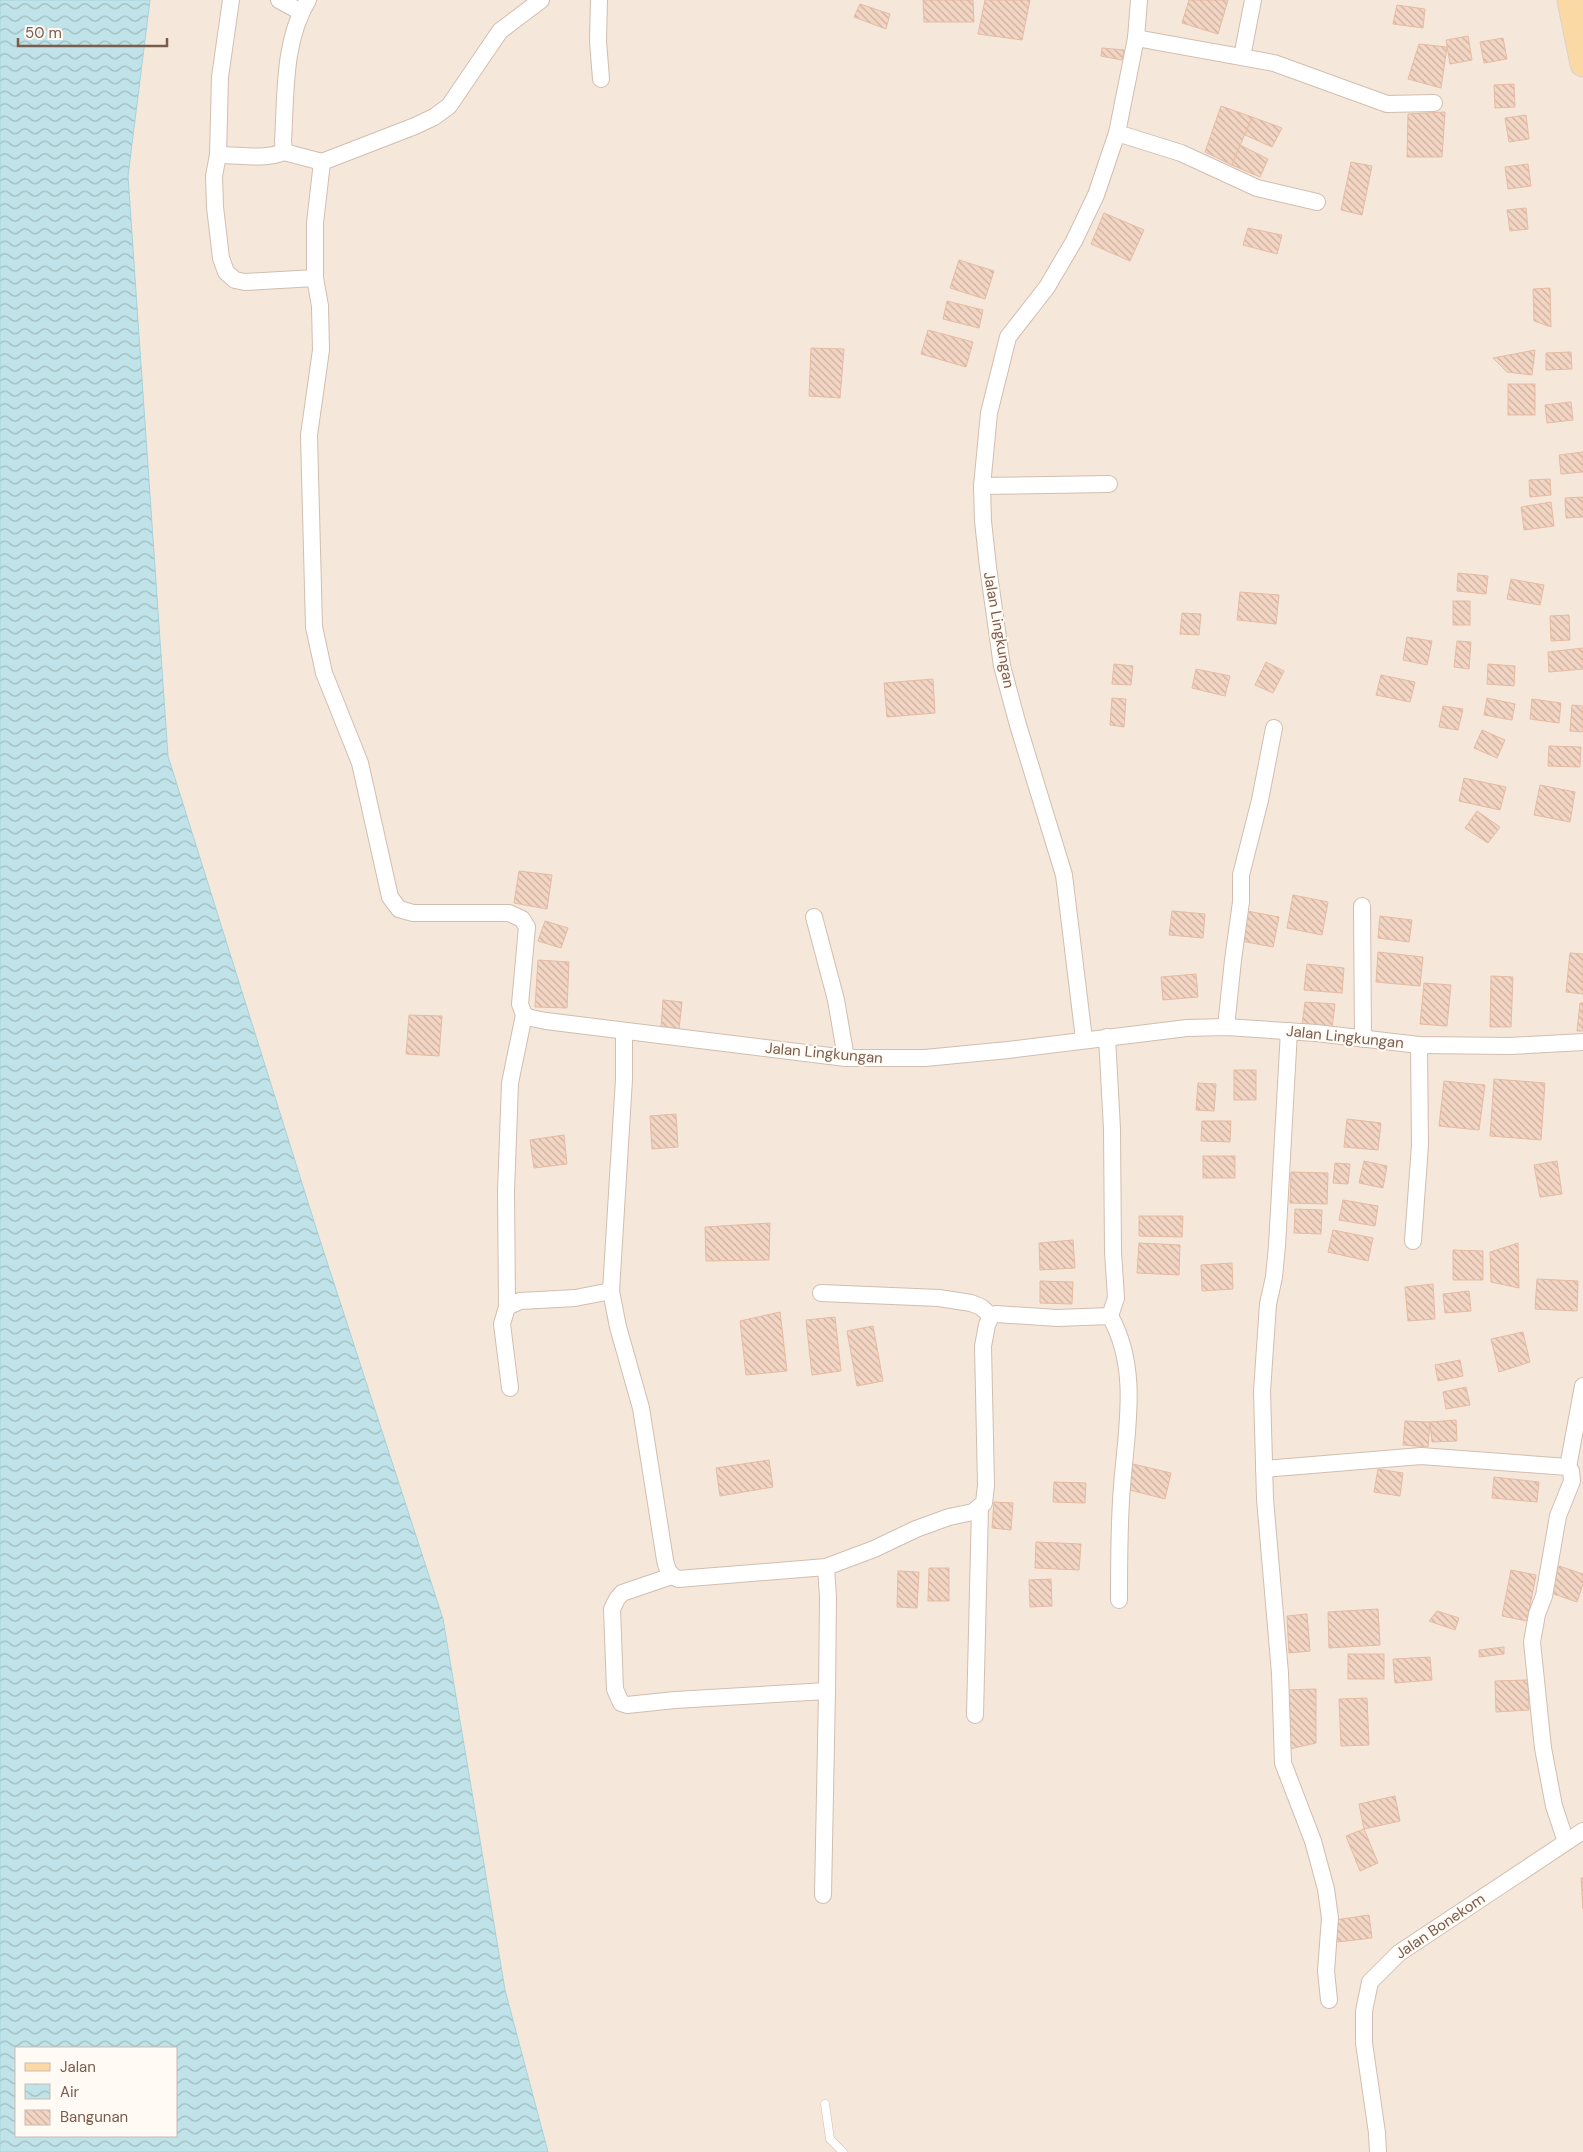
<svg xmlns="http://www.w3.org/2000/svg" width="1583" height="2152" viewBox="0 0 1583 2152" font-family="'DM Sans',sans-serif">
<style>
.residential{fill:#f5e8da}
.water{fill:url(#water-waves);stroke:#a5d3da;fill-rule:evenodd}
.building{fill:url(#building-back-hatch);stroke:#e6bba3}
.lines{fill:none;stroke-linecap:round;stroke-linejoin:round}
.lane-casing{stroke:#d1beb0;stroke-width:9}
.street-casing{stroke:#d1beb0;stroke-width:18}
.primary-casing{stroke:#dad1cd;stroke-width:27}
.lane{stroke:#fff;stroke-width:8}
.street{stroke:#fff;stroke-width:16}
.primary{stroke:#fbd9a5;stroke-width:25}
.labels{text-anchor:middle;stroke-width:4;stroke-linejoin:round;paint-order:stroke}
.street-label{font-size:15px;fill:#7a5c4d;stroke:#fffaf3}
</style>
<defs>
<pattern id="water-waves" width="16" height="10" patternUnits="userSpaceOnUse" patternTransform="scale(1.25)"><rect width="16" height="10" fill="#bfe3e8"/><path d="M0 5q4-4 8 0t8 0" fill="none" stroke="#a0bbbe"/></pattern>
<pattern id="building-back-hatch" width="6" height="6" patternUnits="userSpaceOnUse" patternTransform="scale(1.25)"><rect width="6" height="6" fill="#f3d5c3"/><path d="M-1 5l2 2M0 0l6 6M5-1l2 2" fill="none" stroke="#cab0a1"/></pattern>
</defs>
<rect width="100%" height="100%" fill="#fdf6ec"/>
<path class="residential" d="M0,0H1583V2152H355L0,160Z"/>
<path class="water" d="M0,0H150L128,176L168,756L317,1231L443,1619L505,1990L548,2152H0ZM16,2048H176V2136H16Z"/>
<g class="building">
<path d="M923,0H973L974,22H924Z"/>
<path d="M985,0H1030L1022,40L978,34Z"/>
<path d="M1189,0H1228L1218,34L1182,23Z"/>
<path d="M860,4L890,14L886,29L854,17Z"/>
<path d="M1397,5L1425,9L1423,28L1393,24Z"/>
<path d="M1468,36L1472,60L1450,64L1446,40Z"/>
<path d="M1503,38L1507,59L1484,63L1480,42Z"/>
<path d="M1419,44L1447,47L1441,88L1408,79Z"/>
<path d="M1102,48L1124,50L1122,60L1101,56Z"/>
<path d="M1514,84L1515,107L1495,108L1494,85Z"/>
<path d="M1221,106L1252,117L1232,165L1205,152Z"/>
<path d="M1445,112L1442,157H1407L1408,114Z"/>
<path d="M1526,115L1529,139L1509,142L1505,118Z"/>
<path d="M1252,117L1282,128L1272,147L1245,135Z"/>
<path d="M1240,145L1268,159L1260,177L1232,165Z"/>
<path d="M1351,162L1372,166L1362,215L1341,210Z"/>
<path d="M1528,164L1531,186L1508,189L1505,167Z"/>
<path d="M1526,208L1528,229L1510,231L1507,210Z"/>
<path d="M1104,213L1144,230L1130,261L1091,244Z"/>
<path d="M1248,228L1282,235L1277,254L1243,245Z"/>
<path d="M959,260L994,271L985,299L950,288Z"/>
<path d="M1550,288L1551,327L1534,321L1533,289Z"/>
<path d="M947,301L983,310L979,328L943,319Z"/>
<path d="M928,330L973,342L966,367L921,354Z"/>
<path d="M811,348L844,349L840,398L809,396Z"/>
<path d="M1535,350L1532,375L1507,372L1493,358Z"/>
<path d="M1571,352L1572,369L1546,370V353Z"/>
<rect x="1508" y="384" width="27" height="31"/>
<path d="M1571,402L1573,420L1547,423L1545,405Z"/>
<path d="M1583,452V472L1561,474L1559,455Z"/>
<path d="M1550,479L1551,495L1530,497L1529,480Z"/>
<path d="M1583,497V517L1566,518L1565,498Z"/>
<path d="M1551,502L1554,526L1524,530L1521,507Z"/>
<path d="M1458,573L1488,576L1486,594L1457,591Z"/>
<path d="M1511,579L1544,585L1540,605L1507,599Z"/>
<path d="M1240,592L1279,595L1276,624L1237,620Z"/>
<rect x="1453" y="601" width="17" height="24"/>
<path d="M1182,613L1201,614L1199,635L1180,634Z"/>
<path d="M1569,615L1570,640L1551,641L1550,616Z"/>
<path d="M1407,637L1432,641L1427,665L1403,660Z"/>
<path d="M1457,641L1471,642L1469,669L1454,667Z"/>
<path d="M1583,648V669L1549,672L1548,652Z"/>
<path d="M1266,662L1284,671L1273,693L1255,685Z"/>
<path d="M1114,664L1133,666L1131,685L1112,684Z"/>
<path d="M1488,664L1515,666L1514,686L1487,684Z"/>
<path d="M1196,669L1230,676L1225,696L1192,688Z"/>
<path d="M1381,675L1415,682L1410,702L1376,695Z"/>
<path d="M933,679L935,713L887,717L884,683Z"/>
<path d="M1112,698L1126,699L1124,727L1110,725Z"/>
<path d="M1487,698L1515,704L1512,720L1484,715Z"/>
<path d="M1532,699L1561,703L1559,723L1530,719Z"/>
<path d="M1572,705L1583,706V732L1570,731Z"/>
<path d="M1443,706L1463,709L1458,730L1439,727Z"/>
<path d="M1482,730L1505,740L1497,758L1474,748Z"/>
<path d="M1549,746L1581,747L1580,767L1548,766Z"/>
<path d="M1464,778L1506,787L1500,810L1459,801Z"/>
<path d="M1540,785L1575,792L1570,822L1534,815Z"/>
<path d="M1477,811L1500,827L1488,843L1465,828Z"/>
<path d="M519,871L552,875L547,909L514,903Z"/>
<path d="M1293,895L1328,902L1322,935L1287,928Z"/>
<path d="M1172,911L1205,914L1203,938L1169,935Z"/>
<path d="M1247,911L1279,917L1273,947L1241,941Z"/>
<path d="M1380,916L1412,920L1409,942L1378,938Z"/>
<path d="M545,921L568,928L561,948L538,941Z"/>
<path d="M1378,952L1423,957L1420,986L1376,982Z"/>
<path d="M1570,953L1583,954V994L1566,992Z"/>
<path d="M538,960L569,962L567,1008L535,1007Z"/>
<path d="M1307,964L1344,968L1342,993L1304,990Z"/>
<path d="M1196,974L1198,997L1163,1000L1161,977Z"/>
<path d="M1491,976L1513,977L1511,1027H1490Z"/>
<path d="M1424,983L1451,985L1447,1026L1420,1024Z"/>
<path d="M663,1000L682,1002L679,1029L661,1027Z"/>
<path d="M1305,1002L1335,1004L1332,1028L1302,1025Z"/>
<path d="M1580,1003H1583V1031H1577Z"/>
<path d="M409,1015L442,1016L439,1056L406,1054Z"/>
<rect x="1234" y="1070" width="22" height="30"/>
<path d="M1494,1079L1545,1083L1541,1140L1490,1136Z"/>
<path d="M1444,1081L1485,1085L1479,1130L1439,1126Z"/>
<path d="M1198,1083L1216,1084L1214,1111L1196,1110Z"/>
<path d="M676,1114L678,1147L652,1149L650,1116Z"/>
<path d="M1347,1119L1381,1123L1378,1150L1344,1147Z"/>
<path d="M1202,1121H1231L1230,1142L1201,1141Z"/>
<path d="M564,1135L567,1164L534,1168L530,1140Z"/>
<rect x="1203" y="1156" width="32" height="22"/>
<path d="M1364,1161L1387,1166L1383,1188L1359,1183Z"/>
<path d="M1557,1161L1562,1194L1540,1197L1534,1165Z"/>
<path d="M1335,1163L1350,1164L1348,1184L1333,1183Z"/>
<path d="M1291,1172L1328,1173L1327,1204L1290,1203Z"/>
<path d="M1343,1200L1378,1206L1375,1226L1339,1220Z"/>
<path d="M1295,1209L1322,1210L1321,1234L1294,1233Z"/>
<path d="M1139,1216H1183L1182,1237L1139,1236Z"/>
<path d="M770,1223L769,1260L706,1261L705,1227Z"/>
<path d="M1333,1230L1373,1238L1368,1261L1328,1252Z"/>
<path d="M1073,1240L1075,1268L1040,1270L1039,1243Z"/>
<path d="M1139,1243L1180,1245L1179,1275L1137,1273Z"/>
<path d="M1518,1243L1519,1288L1491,1282L1490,1252Z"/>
<path d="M1453,1250L1483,1251V1280H1453Z"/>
<path d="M1232,1263L1233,1289L1202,1291L1201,1265Z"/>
<path d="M1537,1279L1578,1281L1577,1311L1535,1309Z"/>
<path d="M1040,1281L1073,1282L1072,1304L1040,1303Z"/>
<path d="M1433,1284L1435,1319L1408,1321L1405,1287Z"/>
<path d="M1469,1291L1471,1311L1445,1313L1443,1294Z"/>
<path d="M780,1312L787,1371L746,1375L740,1321Z"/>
<path d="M835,1317L841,1371L812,1375L806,1320Z"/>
<path d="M873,1326L883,1381L857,1386L847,1331Z"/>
<path d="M1523,1332L1530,1362L1499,1372L1491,1339Z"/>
<path d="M1460,1360L1463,1376L1438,1381L1435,1365Z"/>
<path d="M1466,1387L1470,1405L1446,1409L1443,1392Z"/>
<path d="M1456,1420L1457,1441L1432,1442L1430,1422Z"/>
<path d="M1405,1421L1430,1422L1428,1447L1403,1445Z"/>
<path d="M769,1460L773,1487L720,1496L716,1468Z"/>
<path d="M1133,1464L1171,1473L1165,1499L1126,1489Z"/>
<path d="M1378,1469L1403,1473L1400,1496L1374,1492Z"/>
<path d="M1494,1477L1539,1482L1537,1502L1492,1498Z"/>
<path d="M1054,1482L1086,1483L1085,1503L1053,1502Z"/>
<path d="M994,1502L1013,1503L1011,1530L992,1528Z"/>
<path d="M1036,1542L1081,1544L1079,1570L1035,1568Z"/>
<path d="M1559,1566L1583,1574V1584L1577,1602L1551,1593Z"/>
<path d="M929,1568H949V1601H928Z"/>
<path d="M1511,1570L1536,1575L1527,1621L1502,1616Z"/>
<path d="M898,1571L919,1572L917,1608L897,1607Z"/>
<path d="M1051,1579L1052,1606L1030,1607L1029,1580Z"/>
<path d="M1378,1609L1380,1645L1329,1648L1328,1612Z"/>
<path d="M1437,1611L1459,1618L1455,1630L1429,1621Z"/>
<path d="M1307,1614L1310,1651L1289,1653L1287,1616Z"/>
<path d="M1504,1647V1654L1479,1657V1650Z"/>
<rect x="1348" y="1654" width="36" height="25"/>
<path d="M1430,1657L1432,1680L1395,1683L1393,1659Z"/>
<path d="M1528,1680L1529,1710L1496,1712L1495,1681Z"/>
<path d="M1316,1689V1743L1285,1750V1690Z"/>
<path d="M1367,1698L1369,1745L1341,1746L1339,1699Z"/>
<path d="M1395,1796L1400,1821L1364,1829L1359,1804Z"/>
<path d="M1364,1829L1378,1863L1360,1871L1346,1836Z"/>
<path d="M1581,1878H1583V1909Z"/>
<path d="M1369,1915L1372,1938L1338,1942L1335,1920Z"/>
</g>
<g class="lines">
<defs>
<path id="lane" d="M825,2104L830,2139L843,2152"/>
<g id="street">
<path d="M279,0L301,12"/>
<path d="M308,0C283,41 286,94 283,141L284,152L322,162L315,223V278L320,306L321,350L309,435L314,627L324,673L360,763L390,897L399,909L413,913H509L522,919L527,927L520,1004L524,1015L510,1083L506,1191L507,1307"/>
<path d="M599,0L598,41L601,79"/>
<path d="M1136,38L1274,63L1387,104L1434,103"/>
<path d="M1242,57L1253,0"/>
<path d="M1117,133L1181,153L1257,188L1317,202"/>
<path d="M284,152C263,160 241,155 218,155L214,176L215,207L221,258L226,272L235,280L245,282L315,278"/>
<path d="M218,155L220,77L231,0"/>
<path d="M322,162L415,126L434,117L449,106L500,31L541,0"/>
<path d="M982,486L1109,484"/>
<path d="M1362,906L1363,1039"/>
<path d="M814,917L836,1000L846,1058"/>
<path d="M524,1015L531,1018L546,1021L846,1058H925L1008,1050L1187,1028L1226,1027L1316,1033L1419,1045L1510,1046L1583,1042"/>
<path d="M1226,1027L1233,960L1241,902V875L1260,800L1274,728"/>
<path d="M1289,1031L1277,1246L1274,1277L1268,1304L1262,1391L1265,1499L1280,1673L1283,1763L1313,1841L1326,1889L1330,1918L1326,1971L1329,2000"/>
<path d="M1107,1037L1112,1129L1113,1252L1116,1298L1110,1316"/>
<path d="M1084,1039L1064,875L1018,725L1002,666L988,567L983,521L982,486L989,413L1008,337L1047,287L1074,241L1096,195L1117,133L1136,38L1139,0"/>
<path d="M1413,1241L1420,1145L1419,1045"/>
<path d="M611,1291L618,1327L641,1408L665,1560C667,1569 669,1575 678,1579L826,1567L874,1549L916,1529L949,1517L973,1512L984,1503L986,1485L983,1346L987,1325L991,1316"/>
<path d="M821,1293L939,1298L971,1303L981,1307L991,1316L996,1314L1057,1318L1110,1316"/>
<path d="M1110,1316C1142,1373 1124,1439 1121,1501C1119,1534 1119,1567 1119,1600"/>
<path d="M510,1388L502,1324L507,1307L520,1301L575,1298L611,1291L624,1079V1031"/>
<path d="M1568,1467L1583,1386"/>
<path d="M1264,1469L1421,1456L1568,1467L1571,1471L1572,1481L1558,1516L1544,1596L1537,1614L1532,1642L1543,1748L1554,1806L1566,1842"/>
<path d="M672,1576L622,1593L617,1599L612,1609L615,1689L621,1703L627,1705L675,1700L827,1691"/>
<path d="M975,1715L980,1507"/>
<path d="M823,1895L827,1691L828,1597L826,1567"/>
<path d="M1378,2152L1377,2133L1364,2043V2011L1370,1982L1399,1953L1583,1831"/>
</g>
<path id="primary" d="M1570,0L1583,64"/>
</defs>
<use href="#lane" class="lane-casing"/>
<use href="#street" class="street-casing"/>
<use href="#primary" class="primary-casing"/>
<use href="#lane" class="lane"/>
<use href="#street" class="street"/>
<use href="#primary" class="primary"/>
</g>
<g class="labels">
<g class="street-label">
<text transform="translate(999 630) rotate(80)" y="5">Jalan Lingkungan</text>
<text transform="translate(1345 1037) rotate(6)" y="5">Jalan Lingkungan</text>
<text transform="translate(824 1053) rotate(5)" y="5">Jalan Lingkungan</text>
<text transform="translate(1440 1926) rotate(-34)" y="5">Jalan Bonekom</text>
</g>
</g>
<rect x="15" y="2047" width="162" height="90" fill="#fffaf3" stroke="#cabbb1"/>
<rect x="25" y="2063" width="25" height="8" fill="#fbd9a5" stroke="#cabbb1"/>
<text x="60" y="2072" font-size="15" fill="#7a5c4d">Jalan</text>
<rect x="25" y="2084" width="25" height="15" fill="url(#water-waves)" stroke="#cabbb1"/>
<text x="60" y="2097" font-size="15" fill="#7a5c4d">Air</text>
<rect x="25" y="2110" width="25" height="15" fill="url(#building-back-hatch)" stroke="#cabbb1"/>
<text x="60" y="2122" font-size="15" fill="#7a5c4d">Bangunan</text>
<path d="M18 38v8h149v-8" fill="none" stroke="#7a5c4d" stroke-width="2.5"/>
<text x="25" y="38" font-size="15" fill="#7a5c4d" stroke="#fffaf3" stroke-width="4" paint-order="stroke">50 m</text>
</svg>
